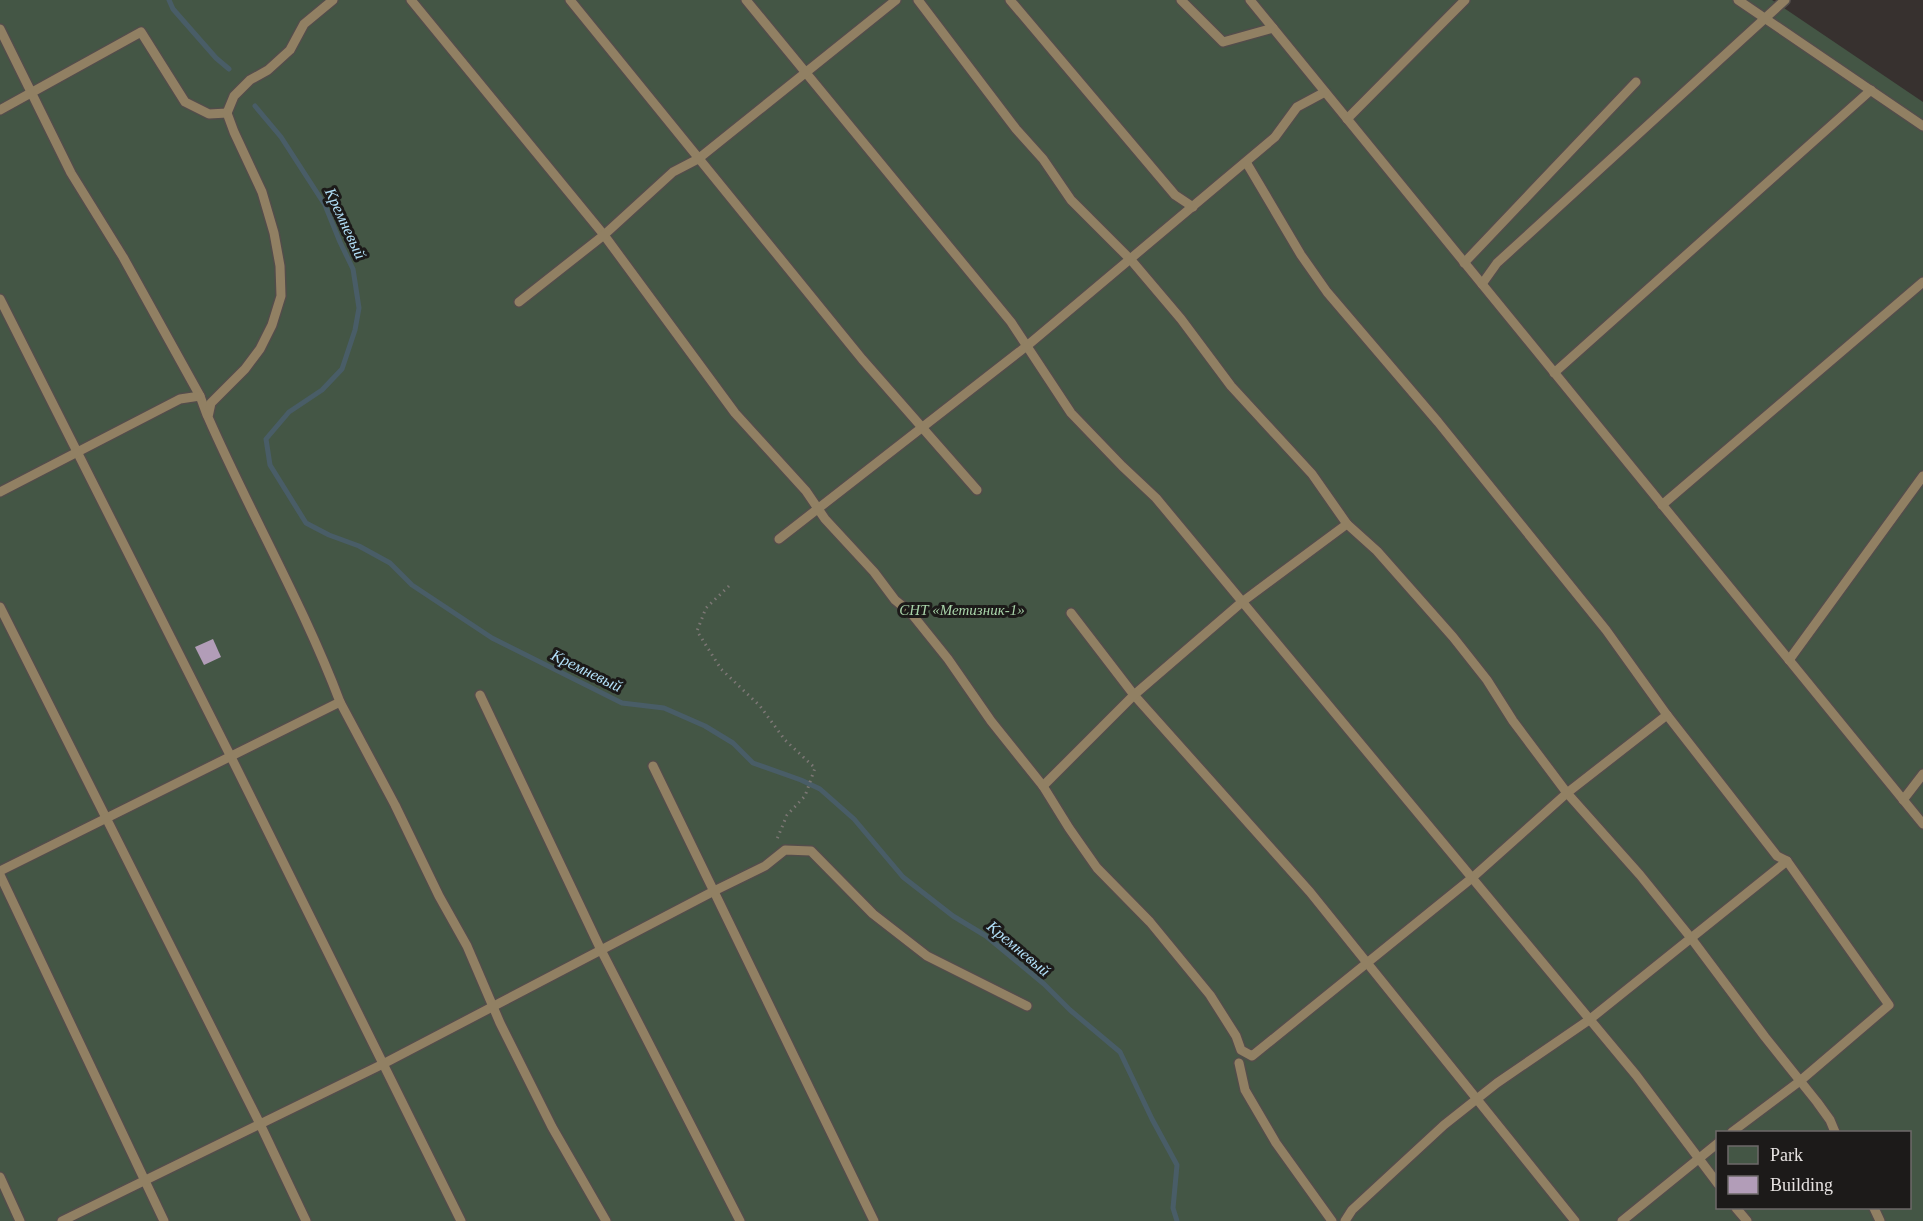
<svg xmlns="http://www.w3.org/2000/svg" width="1923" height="1221" viewBox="0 0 1923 1221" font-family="Georgia,serif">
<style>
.green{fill:#445645;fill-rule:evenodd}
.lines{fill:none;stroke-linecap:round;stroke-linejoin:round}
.stream{stroke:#495d67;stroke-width:5}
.building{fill:#b29db8}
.lane-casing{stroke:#534d4b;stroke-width:12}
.path{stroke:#7c7775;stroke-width:3;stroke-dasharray:1.5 4.5;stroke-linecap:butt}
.lane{stroke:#918063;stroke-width:9}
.labels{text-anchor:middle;stroke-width:6;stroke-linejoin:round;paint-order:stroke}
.park-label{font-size:15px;font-style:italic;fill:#a9d4aa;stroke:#1c1a19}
.water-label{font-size:16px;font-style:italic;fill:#b2e0f9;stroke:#1c1a19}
</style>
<rect width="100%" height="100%" fill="#37312f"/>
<path class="green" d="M0,0H1772L1923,102V1221H0ZM1718,1132H1910V1208H1718Z"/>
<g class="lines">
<g class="stream">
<path d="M169,0L173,9L216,58L229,69"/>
<path d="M255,106L281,137L325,205L340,242L353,269L359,308L355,330L342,369L322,390L289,412L266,439L270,465L306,523L329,535L359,546L390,563L412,585L492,638L622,703L664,708L705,726L733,743L753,763L801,780L820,789L854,819L903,877L953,916L986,936L1044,984L1070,1010L1120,1052L1152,1119L1177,1165L1173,1208L1177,1221"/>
</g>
</g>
<path class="building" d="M213,639L221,657L204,665L195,647Z"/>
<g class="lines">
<defs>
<g id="lane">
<path d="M411,0L604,235L735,413L806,491L825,519L874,572L895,600L911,613L948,659L991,721L1043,786L1069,828L1097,868L1150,922L1210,995L1236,1036L1241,1050L1252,1056L1472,878L1567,793L1667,715"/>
<path d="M570,0L862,359L977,490"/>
<path d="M746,0L1011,322L1071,413L1122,466L1156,498L1636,1075L1718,1184"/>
<path d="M918,0L1016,129L1043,159L1071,200L1131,260L1181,319L1231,386L1312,474L1347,524L1377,551L1453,637L1487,680L1513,721L1567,793L1640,875L1691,938L1765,1037L1817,1102L1830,1120L1835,1132"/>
<path d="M1010,0L1175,195L1193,207"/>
<path d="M1181,0L1223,42L1273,28"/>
<path d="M1250,0L1923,824"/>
<path d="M1738,0L1923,126"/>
<path d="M0,29L71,173L123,257L200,396L207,415"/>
<path d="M0,110L141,32L185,102L209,114L227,113"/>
<path d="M1347,119L1465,0"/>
<path d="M1246,162L1301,255L1327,292L1438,422L1606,630L1667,715L1777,856L1787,861L1889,1005L1800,1081L1732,1132"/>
<path d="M1464,263L1636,82"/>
<path d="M1482,284L1497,263L1785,0"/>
<path d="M0,299L231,757L461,1221"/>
<path d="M519,302L604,235L673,172L698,159L896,0"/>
<path d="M1554,373L1871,90"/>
<path d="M0,492L180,399L200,396"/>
<path d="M1662,505L1923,282"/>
<path d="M779,539L1028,345L1275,137L1297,107L1325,92"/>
<path d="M0,607L260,1124L306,1221"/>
<path d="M1071,613L1134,695L1310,892L1575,1221"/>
<path d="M1789,660L1923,476"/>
<path d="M480,695L601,950L740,1221"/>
<path d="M340,702L395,805L439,896L467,946L500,1023L552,1127L606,1221"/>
<path d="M653,766L874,1221"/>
<path d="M1043,786L1134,695L1242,602L1347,524"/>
<path d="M1903,800L1923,774"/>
<path d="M0,871L340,702C303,604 250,513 208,417L211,403L245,369L260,349L272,325L281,296L280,266L274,233L262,192L234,132L227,113L234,96L250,80L268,70L290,50L304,24L333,0"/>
<path d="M0,875L164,1221"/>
<path d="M1239,1063L1245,1090L1276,1143L1332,1221"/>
<path d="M0,1177L20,1221"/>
<path d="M1736,1208L1747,1221"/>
<path d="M1874,1208L1880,1221"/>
<path d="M62,1221L383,1064L714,891L765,866L785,850L811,851L873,914L927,956L1027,1006"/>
<path d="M1345,1221L1352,1210L1444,1125L1497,1083L1589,1020L1787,861"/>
<path d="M1622,1221L1718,1143"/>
</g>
</defs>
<use href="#lane" class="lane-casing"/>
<path class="path" d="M729,586L706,608L697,631L721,669L760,706L785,740L815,768L805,796L787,815L777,839"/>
<use href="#lane" class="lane"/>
</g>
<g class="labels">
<g class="park-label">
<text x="962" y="615">СНТ «Метизник-1»</text>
</g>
<g class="water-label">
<text transform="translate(346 223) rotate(65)" y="6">Кремневый</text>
<text transform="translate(587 670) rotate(26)" y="6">Кремневый</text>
<text transform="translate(1019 948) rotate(40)" y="6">Кремневый</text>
</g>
</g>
<rect x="1716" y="1131" width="195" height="78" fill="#1c1a19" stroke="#6d6a69" stroke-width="1.5"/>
<rect x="1728" y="1146" width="30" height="18" fill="#445645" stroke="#6d6a69" stroke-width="1.5"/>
<text x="1770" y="1161" font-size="18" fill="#e6e2e1">Park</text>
<rect x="1728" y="1176" width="30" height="18" fill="#b29db8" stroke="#6d6a69" stroke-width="1.5"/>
<text x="1770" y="1191" font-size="18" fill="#e6e2e1">Building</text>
</svg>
